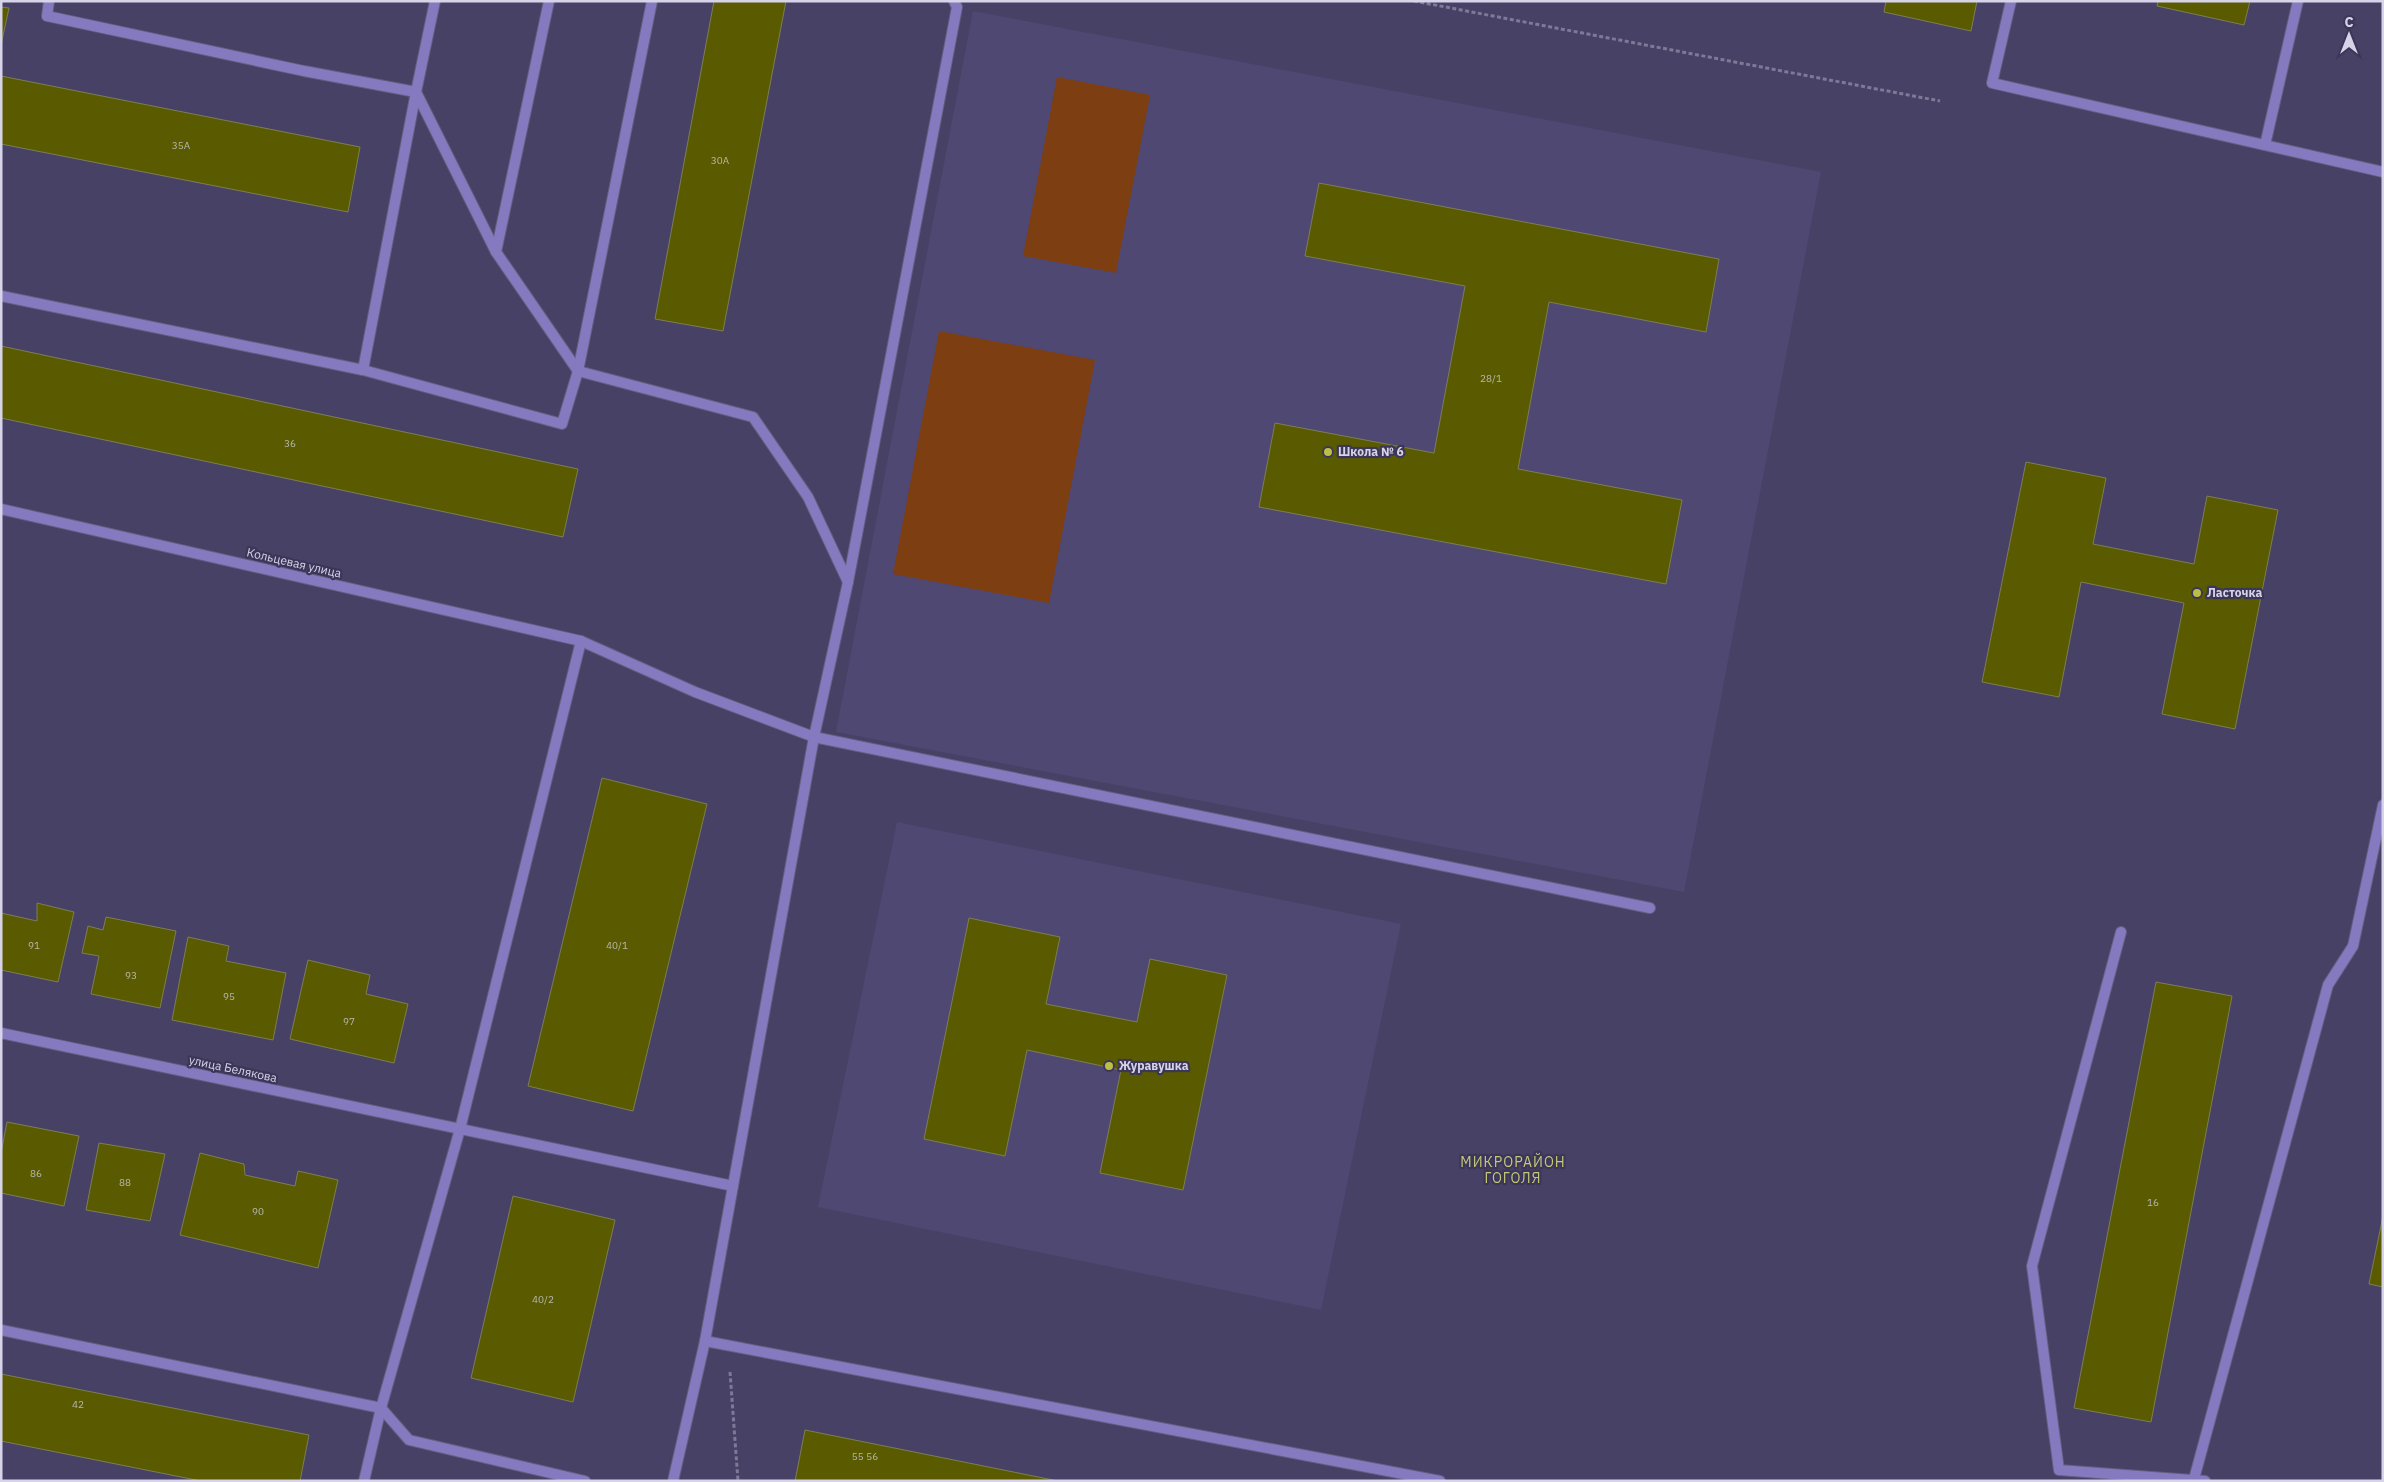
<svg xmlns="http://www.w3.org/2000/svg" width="2384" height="1482" viewBox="0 0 2384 1482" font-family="'IBM Plex Sans',sans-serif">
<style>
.built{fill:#4f4873}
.green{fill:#7d3e12}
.building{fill:#5a5b00;stroke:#7c7e54}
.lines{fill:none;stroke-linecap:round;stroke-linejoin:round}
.lane-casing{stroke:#645e80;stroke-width:12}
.street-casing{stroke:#645e80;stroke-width:12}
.path{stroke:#7e7998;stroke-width:3;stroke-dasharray:4 2.5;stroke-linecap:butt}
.lane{stroke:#857abf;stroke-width:10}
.street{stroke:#857abf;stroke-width:10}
.poi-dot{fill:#bcbf44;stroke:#3c3659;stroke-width:2}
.labels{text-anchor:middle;stroke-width:4.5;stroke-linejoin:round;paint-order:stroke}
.number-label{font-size:10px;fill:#b8b6b0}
.poi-label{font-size:12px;font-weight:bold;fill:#d7d4ea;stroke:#3c3659;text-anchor:start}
.street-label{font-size:12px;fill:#d7d4ea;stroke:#3c3659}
.neighbourhood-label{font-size:14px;letter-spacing:1px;fill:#c5c87b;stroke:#3c3659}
</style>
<rect width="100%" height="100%" fill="#474165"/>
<g class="built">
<path d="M973,11L1821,172L1684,892L836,732Z"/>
<path d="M897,822L1401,924L1321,1310L818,1207Z"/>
</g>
<g class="green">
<path d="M1057,77L1150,95L1116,273L1023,256Z"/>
<path d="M939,331L1095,360L1049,603L893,574Z"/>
</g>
<g class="building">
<path d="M714,1H786L723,331L655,319Z"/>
<path d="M1886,1H1977L1971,31L1884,12Z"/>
<path d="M2158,1H2250L2244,25L2157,6Z"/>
<path d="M1,7L9,8L1,45Z"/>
<path d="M1,76L360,147L348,212L1,144Z"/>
<path d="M1319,183L1719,259L1706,332L1549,302L1518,469L1682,500L1666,584L1259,507L1275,423L1434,453L1465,286L1305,256Z"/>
<path d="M1,346L578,469L563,537L1,418Z"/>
<path d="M2026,462L2106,478L2093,544L2194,564L2207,496L2278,510L2235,729L2162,714L2184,603L2081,582L2059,697L1982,682Z"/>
<path d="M602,778L707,804L633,1111L528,1086Z"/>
<path d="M37,903L74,912L58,982L1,970V913L37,921Z"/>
<path d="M106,917L176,931L160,1008L91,994L99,956L82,953L88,926L103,930Z"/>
<path d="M969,918L1060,937L1046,1004L1137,1022L1150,959L1227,975L1183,1190L1100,1173L1121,1070L1027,1050L1005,1156L924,1139Z"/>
<path d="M188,937L229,946L226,961L286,973L273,1040L172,1020Z"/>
<path d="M308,960L370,975L366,994L408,1004L394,1063L290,1039Z"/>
<path d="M2156,982L2232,996L2151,1422L2074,1408Z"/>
<path d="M7,1122L79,1136L64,1206L1,1193V1153Z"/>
<path d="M99,1143L165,1154L150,1221L86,1210Z"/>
<path d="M200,1153L244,1164L245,1175L295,1186L298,1171L338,1180L318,1268L180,1235Z"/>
<path d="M513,1196L615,1220L573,1402L471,1378Z"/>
<path d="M2383,1216V1287L2369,1284Z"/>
<path d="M1,1374L309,1435L300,1481H201L1,1441Z"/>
<path d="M805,1430L1058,1481H795Z"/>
</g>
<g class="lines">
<defs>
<g id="lane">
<path d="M49,1L47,16L304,71L416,92L363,370"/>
<path d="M435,1L416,92L496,252"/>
<path d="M549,1L496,252L578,371L753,417L808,497L848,582"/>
<path d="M2011,1L1992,83L2383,172"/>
<path d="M2265,145L2298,1"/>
<path d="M1,296L363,370L562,424L578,371L652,1"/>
<path d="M1,509L581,641L695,692L814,737L1650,908"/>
<path d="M2121,932L2032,1266L2059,1470L2205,1481"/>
<path d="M1,1330L381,1408L364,1481"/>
<path d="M705,1341L1440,1481"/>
<path d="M381,1408L409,1440L585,1481"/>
<path d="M2194,1479L2328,985L2353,946L2383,805"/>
</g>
<g id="street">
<path d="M1,1033L733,1186"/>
<path d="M381,1408L460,1129L581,641"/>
<path d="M673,1481L705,1341L814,737L848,582L957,7L954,1"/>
</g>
</defs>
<use href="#lane" class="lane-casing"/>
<use href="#street" class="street-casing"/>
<g class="path">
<path d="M1414,1L1940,101"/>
<path d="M730,1372L738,1481"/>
</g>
<use href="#lane" class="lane"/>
<use href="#street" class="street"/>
</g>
<g class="poi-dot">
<circle cx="1328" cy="452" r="5"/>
<circle cx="2197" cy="593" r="5"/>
<circle cx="1109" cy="1066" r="5"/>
</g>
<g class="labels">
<g class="number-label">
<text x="181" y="149">35А</text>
<text x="720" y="164">30А</text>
<text x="1491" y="382">28/1</text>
<text x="290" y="447">36</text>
<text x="34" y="949">91</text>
<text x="617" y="949">40/1</text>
<text x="131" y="979">93</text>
<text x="229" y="1000">95</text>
<text x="349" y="1025">97</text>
<text x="36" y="1177">86</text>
<text x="125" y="1186">88</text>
<text x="2153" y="1206">16</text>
<text x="258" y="1215">90</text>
<text x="543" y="1303">40/2</text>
<text x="78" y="1408">42</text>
<text x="865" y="1460">55 56</text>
</g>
<g class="poi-label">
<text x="1338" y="456">Школа № 6</text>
<text x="2207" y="597">Ласточка</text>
<text x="1119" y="1070">Журавушка</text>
</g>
<g class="street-label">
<text transform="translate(294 563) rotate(13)" y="4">Кольцевая улица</text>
<text transform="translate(233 1069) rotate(12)" y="4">улица Белякова</text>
</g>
<g class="neighbourhood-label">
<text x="1513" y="1167">МИКРОРАЙОН<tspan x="1513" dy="16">ГОГОЛЯ</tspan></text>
</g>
</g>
<rect width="2384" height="1482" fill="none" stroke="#d7d4ea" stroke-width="5"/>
<g transform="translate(2349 35)" stroke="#3c3659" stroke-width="4" paint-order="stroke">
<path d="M0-4L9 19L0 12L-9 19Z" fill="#d7d4ea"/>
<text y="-8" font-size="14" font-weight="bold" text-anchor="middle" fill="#d7d4ea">С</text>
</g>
</svg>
